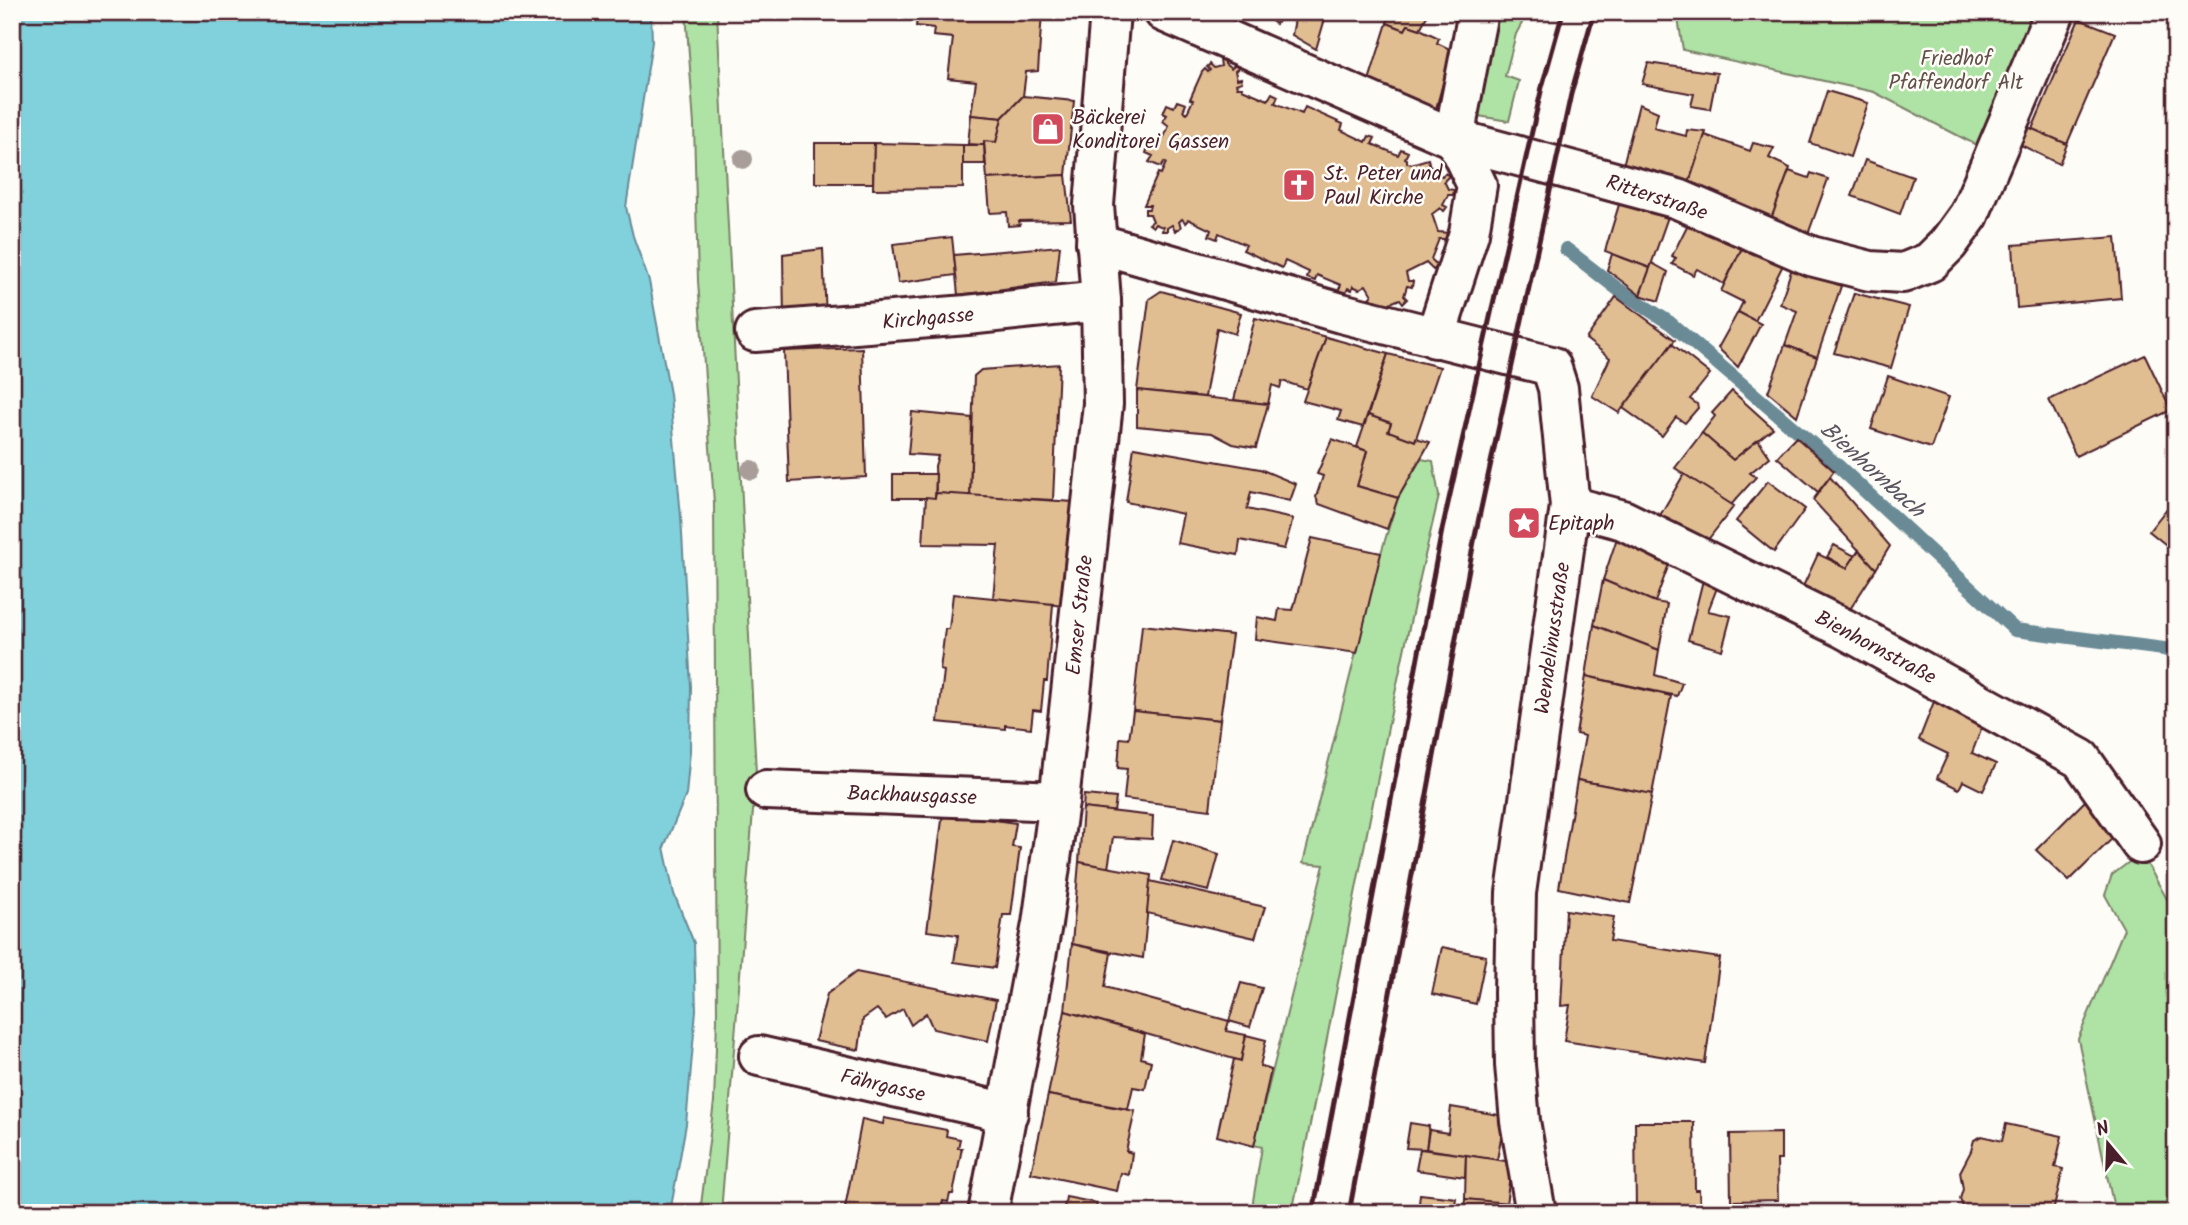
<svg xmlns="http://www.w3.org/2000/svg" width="2188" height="1225" viewBox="0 0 2188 1225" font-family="Kalam,sans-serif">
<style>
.green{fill:#aee3a5;stroke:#7c8168;stroke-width:2}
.water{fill:#80d1dc;stroke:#6a8a95;stroke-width:2}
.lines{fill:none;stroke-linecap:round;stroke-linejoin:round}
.stream{stroke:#6a8a95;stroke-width:14}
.building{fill:#e0be92;stroke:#4a1f2b;stroke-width:2}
.minor-casing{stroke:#4a1f2b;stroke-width:44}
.minor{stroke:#fdfcf7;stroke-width:38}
.rail{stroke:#4a1f2b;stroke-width:5}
.tree{fill:#a89d98}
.labels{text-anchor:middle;stroke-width:5;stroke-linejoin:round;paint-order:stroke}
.park-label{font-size:21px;fill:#63504a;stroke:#fdfcf7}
.poi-label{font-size:21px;fill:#4a1f2b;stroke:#fdfcf7;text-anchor:start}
.street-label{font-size:21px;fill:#4a1f2b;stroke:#fdfcf7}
.water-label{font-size:23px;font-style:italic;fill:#5a5460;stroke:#fdfcf7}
</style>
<rect width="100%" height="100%" fill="#fdfcf7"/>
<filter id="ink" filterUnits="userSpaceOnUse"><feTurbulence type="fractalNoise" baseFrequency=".0143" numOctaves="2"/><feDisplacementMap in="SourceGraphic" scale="14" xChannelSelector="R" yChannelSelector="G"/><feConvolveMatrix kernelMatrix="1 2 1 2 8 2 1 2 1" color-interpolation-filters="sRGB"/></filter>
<g filter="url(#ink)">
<g class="green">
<path d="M686,12H717L756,773L721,1213H700L714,1102L717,1020L714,503L698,281L694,125Z"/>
<path d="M1499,12H1528L1516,34L1505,76L1519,81L1509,121L1478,116Z"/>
<path d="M1677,12H2042L1984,149L1874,92L1683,50Z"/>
<path d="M1421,459L1433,461L1439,496C1382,733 1342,974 1292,1213H1251L1262,1147L1254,1145L1324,865L1303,863L1381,553L1398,498Z"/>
<path d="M2141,853L2171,906L2176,943L2174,1046L2176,1047V1213H2115L2078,1039L2124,929L2105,895L2112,875Z"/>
</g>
<path class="water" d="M12,12H651L652,42L626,207L633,236L649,281L670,394L681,517L691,687L690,751L686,795L664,847L674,894L694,943L696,1010L686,1124L670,1213H12Z"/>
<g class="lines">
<path class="stream" d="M1566,249L1619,290L1670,323L1837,465L2015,630L2164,649L2176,653"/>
</g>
<g class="building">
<path d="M918,12L936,14L937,12H1042L1038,71L1026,72L1023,96L1002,118L971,115L976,81L948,78L953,38L933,36L934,28L916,26Z"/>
<path d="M1259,12H1285L1276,24Z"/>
<path d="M1293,12H1327L1316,49L1292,35L1295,19L1292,20Z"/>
<path d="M1390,12H1429L1420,29L1408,25L1405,30L1387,23Z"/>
<path d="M2079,19L2115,33L2067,144L2032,129Z"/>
<path d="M1387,23L1405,30L1408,25L1420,29L1439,38L1437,43L1452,50L1434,116L1367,87Z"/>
<path d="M1220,60H1225V64L1231,69L1235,65L1239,68L1235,71L1237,79L1241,78L1242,82L1236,84L1237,87H1242V89L1268,100L1272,93L1278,96L1275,103L1302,114L1305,107L1343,124L1341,130L1366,142L1369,136L1375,138L1372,144L1398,155L1401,149L1408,152L1405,158L1407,159V163L1411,164L1428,159L1430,167H1433L1430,171L1442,176L1445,173L1449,176L1444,181L1448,189L1454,190L1453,195H1448L1443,205L1447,207L1444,211L1440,208L1432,214L1438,232L1449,233V239H1439L1431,259L1438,266L1433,270L1426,263L1406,273L1408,281H1413L1412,287L1407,286L1404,296L1407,299L1403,303L1400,299L1390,303V308L1385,309V304L1375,300L1372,303L1368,299L1372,295L1366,285L1359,289L1353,286L1352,290L1348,288L1345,295L1338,291L1341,285L1317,275L1315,281L1307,278L1309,272L1285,261L1282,268L1243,250L1246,245L1219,233L1217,239L1209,236L1211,230L1188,219L1186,223L1182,219L1179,222L1181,227L1175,231L1172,225L1167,228V231H1162L1163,227L1155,224L1153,227L1149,224L1153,221L1150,214H1145V209H1149L1150,205H1144L1158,173L1161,174L1166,163L1164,162L1161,167L1149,162L1153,156L1146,153L1150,142L1156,144L1161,137H1164L1169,126L1163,121L1167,115L1163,113L1167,104L1174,107L1177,101L1186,104L1183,111L1187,113L1193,100L1190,99L1202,72L1205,69L1208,72L1210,70L1207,67L1210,64L1214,68L1221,66Z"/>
<path d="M1648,63L1717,73L1710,109L1691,106L1694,94L1642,84Z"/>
<path d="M1827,91L1868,103L1850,157L1810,143Z"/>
<path d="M1023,96L1074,101L1066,175L987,179L984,141L996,142L1002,118Z"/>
<path d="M1639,104L1658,112L1654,128L1686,136L1687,130L1706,132L1687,189L1622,169Z"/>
<path d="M971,115L1002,118L996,142L984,141V145L968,144Z"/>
<path d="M2028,127L2067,144L2059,164L2021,145Z"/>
<path d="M1705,135L1750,151L1753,143L1774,148L1769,158L1790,168L1770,222L1687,189Z"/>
<path d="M815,143H874L873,183H815Z"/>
<path d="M874,143L963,145V188L873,189Z"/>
<path d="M963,145H984L985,164H963Z"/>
<path d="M1865,160L1913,177L1900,214L1852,196Z"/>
<path d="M1789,171L1809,178L1811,173L1828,179L1807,237L1770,222Z"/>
<path d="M1066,175L1071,220L1019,221L1020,225L1008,226L1007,212L990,213L987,179Z"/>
<path d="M1621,198L1670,211L1650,268L1605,251Z"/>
<path d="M1690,220L1744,244L1724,284L1697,269L1693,275L1672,264L1676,258L1672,256Z"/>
<path d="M952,237L956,275L898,283L893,244Z"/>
<path d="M2116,237L2121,298L2017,308L2013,245Z"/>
<path d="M1744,244L1785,261L1755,321L1738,312L1743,302L1721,291Z"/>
<path d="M1060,246L1056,282L958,295L954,255Z"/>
<path d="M823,249L826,318L784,320L783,254Z"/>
<path d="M1612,254L1650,268L1640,295L1607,270Z"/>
<path d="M1652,263L1668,272L1659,301L1640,295Z"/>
<path d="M1793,265L1841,286L1817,357L1785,345L1797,311L1780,304Z"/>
<path d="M1161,291L1241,313L1235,334L1217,328L1205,397L1137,390L1149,299Z"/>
<path d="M1854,293L1909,307L1891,368L1834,353Z"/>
<path d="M1616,297L1675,340L1619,413L1592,396L1610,358L1586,339Z"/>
<path d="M1738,312L1761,324L1738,367L1718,348Z"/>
<path d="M1255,318L1326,337L1307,389L1282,381L1280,388L1272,385L1268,404L1234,400Z"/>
<path d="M1326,337L1388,354L1363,427L1338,420L1341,411L1303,401Z"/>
<path d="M1672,344L1710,374L1690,399L1697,404L1698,408L1685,423L1676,417L1662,436L1623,408Z"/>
<path d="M1785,345L1817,357L1797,416L1768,392Z"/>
<path d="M862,348L866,477L789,482L784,351Z"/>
<path d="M1388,354L1440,367L1415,441L1388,431L1391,423L1368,415Z"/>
<path d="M2145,355L2171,410L2076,456L2049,400Z"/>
<path d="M1059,364L1053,500L970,496L974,376L981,370Z"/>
<path d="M1888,376L1949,397L1931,448L1871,429Z"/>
<path d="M1137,390L1268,404L1256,448L1233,444L1212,433L1137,426Z"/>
<path d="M1732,391L1773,428L1733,460L1702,433L1715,416L1712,413Z"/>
<path d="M912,412L972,418L970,496L936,493L935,466L938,456L908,454Z"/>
<path d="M1368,415L1391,423L1388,431L1415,441L1416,438L1430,442L1398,498L1357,486L1367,451L1357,447Z"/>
<path d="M1702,433L1733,460L1758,440L1770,457L1750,473L1756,477L1731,505L1675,468Z"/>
<path d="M1796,437L1834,471L1818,492L1777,457Z"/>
<path d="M1332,439L1367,451L1357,486L1398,498L1387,529L1319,504L1316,497L1323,476L1317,474Z"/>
<path d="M1134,447L1260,469L1296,484L1290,501L1251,492L1247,509L1293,519L1284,549L1240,540L1238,555L1177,543L1183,514L1126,502Z"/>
<path d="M893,474H936L935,498H893Z"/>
<path d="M1684,474L1734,506L1700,550L1655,524Z"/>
<path d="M1830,477L1890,546L1876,569L1813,500Z"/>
<path d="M1768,481L1805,509L1774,552L1736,521Z"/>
<path d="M936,493L1074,502L1064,606L993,598L998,545L923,544L926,497L935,498Z"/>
<path d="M2176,497V553L2149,531Z"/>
<path d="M1619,532L1672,556L1655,602L1603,580Z"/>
<path d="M1312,538L1381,553L1357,653L1255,639L1257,617L1277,621L1279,609L1293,610Z"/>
<path d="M1834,545L1855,556L1847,568L1827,557Z"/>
<path d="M1859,550L1876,569L1845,617L1799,595L1818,554L1847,568Z"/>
<path d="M1705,572L1720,580L1708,611L1731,616L1722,650L1688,640Z"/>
<path d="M1603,580L1655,602L1667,604L1659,650L1594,625Z"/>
<path d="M953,594L1053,604L1047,681H1044L1041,711L1033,710L1031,728L1005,725V729L938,722L944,671L940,670L945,629H949Z"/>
<path d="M1142,625L1232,635L1220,720L1133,711Z"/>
<path d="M1594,625L1659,650L1655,675L1682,683L1677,696L1586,676Z"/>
<path d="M1586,676L1671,696L1652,794L1577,780L1585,736L1576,734Z"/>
<path d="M1937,694L1985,719L1972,753L1996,764L1983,791L1963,781L1959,789L1937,778L1948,754L1919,740Z"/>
<path d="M1133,711L1220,720L1210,810L1124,799L1127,769L1118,768L1120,738L1129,739Z"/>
<path d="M1577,780L1652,794L1630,903L1559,888Z"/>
<path d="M1084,795L1116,798L1114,812L1083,808Z"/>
<path d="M2089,797L2121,830L2069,881L2036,850Z"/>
<path d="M1083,808L1153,816L1152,839L1113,837L1108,868L1079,862Z"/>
<path d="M943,813L1016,823L1012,847L1020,848L1011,915H1003L995,968L954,962L958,935L927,931Z"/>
<path d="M1173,840L1219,854L1209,891L1162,880Z"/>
<path d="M1079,862L1151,875L1143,958L1072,944Z"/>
<path d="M1150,881L1265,907L1255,938L1147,913Z"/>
<path d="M1566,910L1614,917L1610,941L1720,958L1705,1063L1564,1041L1570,1005L1561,1006Z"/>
<path d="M1072,944L1111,953L1105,987L1229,1021L1226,1031L1246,1035L1241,1061L1065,1011Z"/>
<path d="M1442,947L1486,956L1476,1004L1432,994Z"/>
<path d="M856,972L996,1000L988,1041L933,1029L926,1013L911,1025L903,1009L886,1019L877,1009L863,1019L859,1050L815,1041L827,994Z"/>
<path d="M1241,983L1262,988L1250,1027L1229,1021Z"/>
<path d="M1065,1011L1145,1034L1141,1058L1151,1061L1145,1089L1133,1087L1128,1109L1048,1095Z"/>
<path d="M1246,1035L1266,1040L1260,1066L1271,1070L1254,1146L1217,1136L1234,1059L1241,1061Z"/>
<path d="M1048,1095L1135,1111L1126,1151L1132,1153L1129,1175L1121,1173L1117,1191L1031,1173Z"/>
<path d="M1451,1107L1505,1116L1497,1160L1426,1149L1429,1130L1448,1133Z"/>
<path d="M884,1118L947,1130L946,1136L960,1139L958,1148H962L953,1194H950L948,1202L943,1201L941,1213H844L862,1119L883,1124Z"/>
<path d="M1635,1122H1694L1695,1190H1699L1700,1209L1636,1210Z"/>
<path d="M1410,1123L1429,1126L1426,1149L1406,1148Z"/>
<path d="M2006,1124L2062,1136L2055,1167L2063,1169L2053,1212L2044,1210L2043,1213H1982L1963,1207L1960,1199L1963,1189L1960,1172L1971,1151L1974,1140L1982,1136L2002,1141Z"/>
<path d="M1781,1133V1160H1777L1778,1200L1731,1201L1730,1134Z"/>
<path d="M1420,1149L1466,1155L1465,1177L1416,1170Z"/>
<path d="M1466,1155L1512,1162L1506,1204L1465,1199Z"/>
<path d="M1420,1194L1456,1198L1454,1213H1418Z"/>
<path d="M1066,1197L1097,1203L1095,1213H1063Z"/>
<path d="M1465,1199L1519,1204V1213H1464Z"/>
</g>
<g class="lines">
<defs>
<g id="minor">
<path d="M1164,12L1455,139L1678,199L1811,256L1870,271L1903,273L1930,262L1948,244L1969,215L2055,12"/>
<path d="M1096,243L1341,313L1551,366L1558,388L1570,506L1516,893L1514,993L1515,1065L1520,1121L1536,1213"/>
<path d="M755,332L967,315L1101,301"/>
<path d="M1435,338L1469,233L1477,185L1455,139L1459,110L1478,12"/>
<path d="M1570,506L1623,520L1843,628L2081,759L2141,844"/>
<path d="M766,790L1059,801"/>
<path d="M759,1056L1008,1113"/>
<path d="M988,1213L1042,924L1059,801L1103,404L1101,301L1094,205L1110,12"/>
</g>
</defs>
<use href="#minor" class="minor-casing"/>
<use href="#minor" class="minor"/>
<g class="rail">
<path d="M1313,1213L1442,530L1542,87L1563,12"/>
<path d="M1349,1213L1475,536L1571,94L1594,12"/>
</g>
</g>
<g class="tree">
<circle cx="743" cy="159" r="10"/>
<circle cx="751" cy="470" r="10"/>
</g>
</g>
<defs>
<symbol id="shop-square" viewBox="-11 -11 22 22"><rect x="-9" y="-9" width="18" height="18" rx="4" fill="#d1495b" stroke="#fdfcf7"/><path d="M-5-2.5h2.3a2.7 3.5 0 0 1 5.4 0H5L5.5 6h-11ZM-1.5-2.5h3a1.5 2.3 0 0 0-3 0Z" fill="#fff"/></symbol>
<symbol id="church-square" viewBox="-11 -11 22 22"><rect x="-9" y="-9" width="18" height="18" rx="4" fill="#d1495b" stroke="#fdfcf7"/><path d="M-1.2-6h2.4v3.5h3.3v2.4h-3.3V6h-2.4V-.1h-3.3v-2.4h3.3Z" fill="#fff"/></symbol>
<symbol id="sight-square" viewBox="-11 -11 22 22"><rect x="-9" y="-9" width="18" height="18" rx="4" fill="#d1495b" stroke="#fdfcf7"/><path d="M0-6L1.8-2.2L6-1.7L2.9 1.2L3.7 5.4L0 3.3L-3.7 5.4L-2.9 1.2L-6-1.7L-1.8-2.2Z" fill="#fff"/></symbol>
</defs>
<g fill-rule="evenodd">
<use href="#shop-square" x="1029" y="110" width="38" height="38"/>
<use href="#church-square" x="1280" y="166" width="38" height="38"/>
<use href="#sight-square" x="1505" y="504" width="38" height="38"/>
</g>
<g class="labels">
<g class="park-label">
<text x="1956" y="65">Friedhof<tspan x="1956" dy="24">Pfaffendorf Alt</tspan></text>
</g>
<g class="poi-label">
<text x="1072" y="124">Bäckerei<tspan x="1072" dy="24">Konditorei Gassen</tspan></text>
<text x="1324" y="180">St. Peter und<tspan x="1324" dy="24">Paul Kirche</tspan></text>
<text x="1548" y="530">Epitaph</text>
</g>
<g class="street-label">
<text transform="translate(1657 197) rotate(18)" y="7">Ritterstraße</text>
<text transform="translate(928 318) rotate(-5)" y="7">Kirchgasse</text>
<text transform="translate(1079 615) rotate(-84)" y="7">Emser Straße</text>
<text transform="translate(1552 638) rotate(-82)" y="7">Wendelinusstraße</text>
<text transform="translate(1876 647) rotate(28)" y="7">Bienhornstraße</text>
<text transform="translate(912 795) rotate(2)" y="7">Backhausgasse</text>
<text transform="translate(883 1085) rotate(13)" y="7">Fährgasse</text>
</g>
<g class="water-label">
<text transform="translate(1873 469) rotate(42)" y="8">Bienhornbach</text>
</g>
</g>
<rect width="2188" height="1225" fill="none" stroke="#fdfcf7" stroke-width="42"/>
<rect x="21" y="21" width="2146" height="1183" fill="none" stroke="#4a1f2b" stroke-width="2.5" filter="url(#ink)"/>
<g transform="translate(2108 1144) rotate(341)" stroke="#fdfcf7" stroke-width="5" paint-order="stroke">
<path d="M0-5L12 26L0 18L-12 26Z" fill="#4a1f2b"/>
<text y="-10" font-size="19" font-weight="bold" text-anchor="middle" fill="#4a1f2b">N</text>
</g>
</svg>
